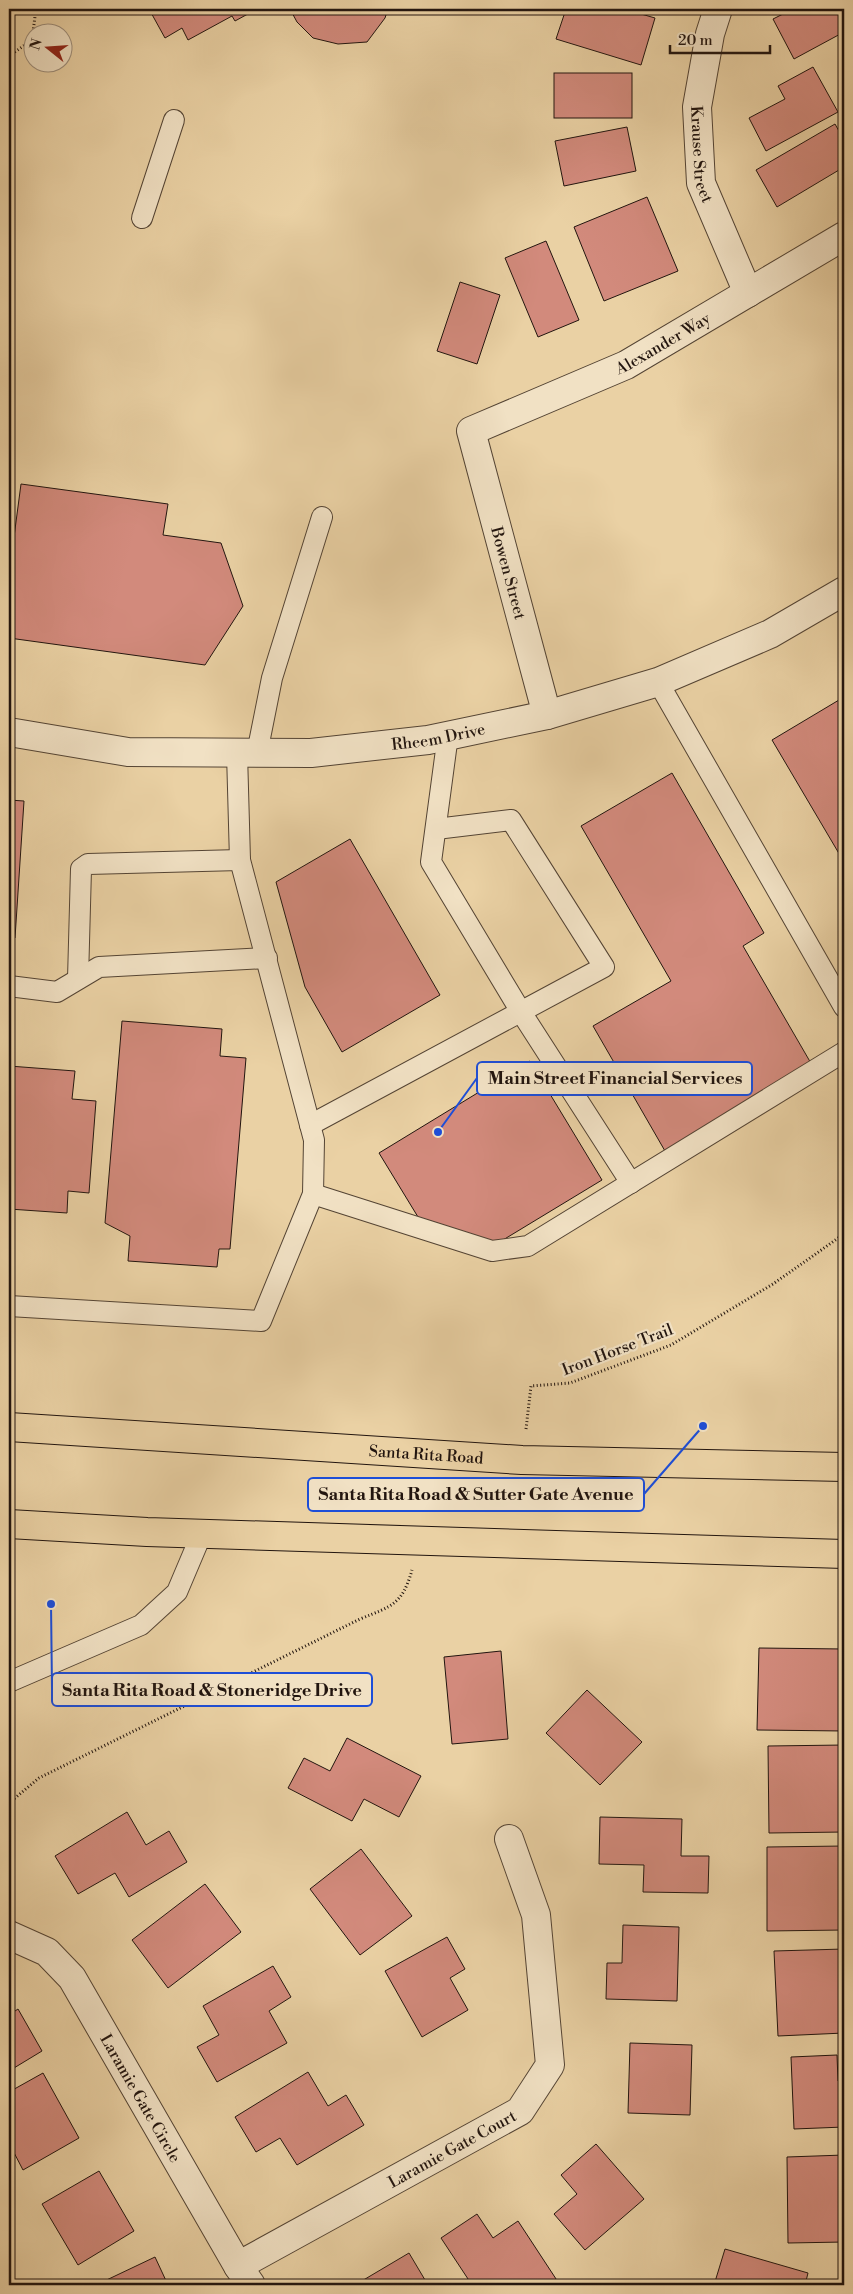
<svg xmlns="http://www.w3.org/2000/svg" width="853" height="2294" viewBox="0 0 853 2294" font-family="'Libre Bodoni',serif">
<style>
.building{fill:#d28a7c;stroke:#22150f}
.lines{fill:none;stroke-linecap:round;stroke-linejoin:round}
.lane-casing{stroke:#544434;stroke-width:22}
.street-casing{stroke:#544434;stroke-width:30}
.primary-casing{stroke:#22150f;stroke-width:30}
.path{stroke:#22150f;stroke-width:3;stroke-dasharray:1 2.5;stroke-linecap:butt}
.lane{stroke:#f1e1c4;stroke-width:20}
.street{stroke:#f1e1c4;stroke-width:28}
.primary{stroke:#ead1a4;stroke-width:28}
.labels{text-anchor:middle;stroke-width:4.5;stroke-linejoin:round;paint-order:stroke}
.street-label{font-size:16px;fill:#22150f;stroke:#f1e1c4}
.leader{fill:none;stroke:#1d4ed8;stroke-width:2}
.callout-dot{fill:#1d4ed8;stroke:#f1e1c4;stroke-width:2}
.callout{fill:#f1e1c4;stroke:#1d4ed8;stroke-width:2}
.callout-label{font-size:18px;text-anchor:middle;font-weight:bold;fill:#22150f}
</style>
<rect width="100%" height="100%" fill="#ead1a4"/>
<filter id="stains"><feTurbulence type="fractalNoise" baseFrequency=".004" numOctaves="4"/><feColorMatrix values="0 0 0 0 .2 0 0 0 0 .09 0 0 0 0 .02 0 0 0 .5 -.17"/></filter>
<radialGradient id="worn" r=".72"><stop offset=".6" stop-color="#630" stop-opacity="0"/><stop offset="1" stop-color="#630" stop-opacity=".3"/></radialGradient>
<g class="building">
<path d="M149,9H257L235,21L232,16L188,40L182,28L165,38Z"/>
<path d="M290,9H388L385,18L367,42L338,44L313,38L297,22Z"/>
<path d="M566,9H624L655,18L641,65L556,39Z"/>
<path d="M793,9H844V32L794,59L773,19Z"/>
<path d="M813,67L838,112L766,151L749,118L785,99L778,86Z"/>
<rect x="554" y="73" width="78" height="45"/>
<path d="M835,124L844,140V167L777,207L756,170Z"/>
<path d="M627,127L636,171L564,186L555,141Z"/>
<path d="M647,197L678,271L604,301L574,227Z"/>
<path d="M546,241L579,320L538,337L505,258Z"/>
<path d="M460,282L500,295L477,364L437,351Z"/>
<path d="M21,484L168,504L163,535L221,543L243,606L205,665L9,638V575Z"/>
<path d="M844,697V862L772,740Z"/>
<path d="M672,773L764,933L743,946L812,1065L665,1151L593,1026L671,981L581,826Z"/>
<path d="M9,800L24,801L15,938H9Z"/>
<path d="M350,839L440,995L342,1052L305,987L276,882Z"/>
<path d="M122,1021L222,1029L220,1056L246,1058L230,1249H219L217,1267L128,1261L130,1236L105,1223Z"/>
<path d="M530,1061L602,1180L498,1243L418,1217L379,1153Z"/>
<path d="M9,1066L75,1071L72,1099L96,1101L89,1193L68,1191L67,1213L9,1209Z"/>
<path d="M759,1648L844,1649V1731L757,1730Z"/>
<path d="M501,1651L508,1739L452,1744L444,1657Z"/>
<path d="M587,1690L642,1742L600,1785L546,1733Z"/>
<path d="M347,1738L421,1776L399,1817L364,1799L352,1821L288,1788L304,1758L330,1771Z"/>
<path d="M844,1745V1832L769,1833L768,1746Z"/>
<path d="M127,1812L146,1845L169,1831L187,1862L129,1897L115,1873L78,1894L55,1856Z"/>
<path d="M600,1817L682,1819L681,1856H709L708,1893L643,1892L644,1865L599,1864Z"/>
<path d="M844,1846V1930L767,1931V1847Z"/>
<path d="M361,1849L412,1916L360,1955L310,1889Z"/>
<path d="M205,1884L241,1932L168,1988L132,1940Z"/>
<path d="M623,1925L679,1927L677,2001L606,1999L607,1963H622Z"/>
<path d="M447,1937L465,1969L450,1978L468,2010L422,2037L385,1971Z"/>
<path d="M844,1949V2033L778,2036L774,1951Z"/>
<path d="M273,1966L291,1997L269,2011L287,2043L217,2082L197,2047L219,2035L203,2006Z"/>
<path d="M18,2009L42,2051L9,2071V2015Z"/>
<path d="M630,2043L692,2045L690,2115L628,2113Z"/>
<path d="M837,2055L838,2081L844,2080V2127L794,2129L791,2057Z"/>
<path d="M308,2072L328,2106L346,2095L364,2125L297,2165L280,2138L256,2152L235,2117Z"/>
<path d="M43,2073L79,2138L23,2170L9,2143V2092Z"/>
<path d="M596,2144L644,2199L585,2250L554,2214L577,2194L561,2175Z"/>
<path d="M844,2155V2242L788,2243L787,2157Z"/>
<path d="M99,2171L134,2231L78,2265L42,2204Z"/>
<path d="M477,2214L493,2238L518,2221L560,2285H472L441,2238Z"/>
<path d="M725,2249L808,2273L805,2285H714Z"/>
<path d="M409,2253L428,2285H355Z"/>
<path d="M155,2257L168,2285H96Z"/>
</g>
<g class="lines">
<defs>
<g id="lane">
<path d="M142,218L174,120"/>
<path d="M658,682L844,1007"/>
<path d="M448,735L431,862L521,1012L631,1183"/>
<path d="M257,753L272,678L322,517"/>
<path d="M78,979L81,869L88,864L240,860"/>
<path d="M9,986L57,992L99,967L267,958"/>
<path d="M310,1125L604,967L511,820L436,829"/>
<path d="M313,1194L492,1251L528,1246L844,1052"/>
<path d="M9,1306L261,1321L313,1194L314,1140L240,860L237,753"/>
<path d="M9,1682L141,1625L177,1592L202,1533"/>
</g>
<g id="street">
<path id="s1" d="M718,9L710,34L697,107L701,183L748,293"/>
<path id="s2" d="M547,715L471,431L626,365L844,236"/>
<path id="s3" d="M9,732L128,752L311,753L428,740L547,715L658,682L770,634L844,591"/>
<path id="s4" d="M9,1935L47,1952L72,1978L238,2266L251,2285"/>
<path id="s5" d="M238,2266L520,2111L550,2065L536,1915L509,1839"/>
</g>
<g id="primary">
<path id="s6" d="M9,1427L522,1460L844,1467"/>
<path d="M9,1524L147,1532L844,1554"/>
</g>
</defs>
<use href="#lane" class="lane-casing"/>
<use href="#street" class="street-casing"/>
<use href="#primary" class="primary-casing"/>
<g class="path">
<path d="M83,9H86"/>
<path d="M33,32L36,9"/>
<path d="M9,56L32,40V35"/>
<path d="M526,1429L531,1386L570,1383L671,1345L773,1284L844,1234"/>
<path d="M9,1803L39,1778L360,1619C392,1606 402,1605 412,1570"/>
</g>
<use href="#lane" class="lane"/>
<use href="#street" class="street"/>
<use href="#primary" class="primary"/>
</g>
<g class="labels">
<g class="street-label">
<text dy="6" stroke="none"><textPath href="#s1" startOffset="148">Krause Street</textPath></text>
<text dy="6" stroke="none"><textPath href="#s2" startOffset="505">Alexander Way</textPath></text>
<text transform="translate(509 573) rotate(75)" y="6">Bowen Street</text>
<text dy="6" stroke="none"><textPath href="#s3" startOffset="432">Rheem Drive</textPath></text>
<text transform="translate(617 1349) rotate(-21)" y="6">Iron Horse Trail</text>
<text dy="6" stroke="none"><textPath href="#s6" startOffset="418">Santa Rita Road</textPath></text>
<text dy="6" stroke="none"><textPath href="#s4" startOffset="216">Laramie Gate Circle</textPath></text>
<text dy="6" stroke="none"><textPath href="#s5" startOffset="244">Laramie Gate Court</textPath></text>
</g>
</g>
<path class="leader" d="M438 1132L477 1078M703 1426L644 1494M51 1604L52 1689"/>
<g class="callout-dot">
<circle cx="438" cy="1132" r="5"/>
<circle cx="703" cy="1426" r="5"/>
<circle cx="51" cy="1604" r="5"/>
</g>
<g class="callout">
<rect x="477" y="1062" width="275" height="33" rx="5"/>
<rect x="308" y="1478" width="336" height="33" rx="5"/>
<rect x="52" y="1673" width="320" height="33" rx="5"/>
</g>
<g class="callout-label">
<text x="615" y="1084">Main Street Financial Services</text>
<text x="476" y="1500">Santa Rita Road &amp; Sutter Gate Avenue</text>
<text x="212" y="1696">Santa Rita Road &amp; Stoneridge Drive</text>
</g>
<rect width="853" height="2294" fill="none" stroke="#ead1a4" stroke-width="30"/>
<rect x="10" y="10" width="833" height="2274" fill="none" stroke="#22150f" stroke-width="2.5"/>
<rect x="15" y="15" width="823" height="2264" fill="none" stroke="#22150f"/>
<g transform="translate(48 48) rotate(287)"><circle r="24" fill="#f1e1c4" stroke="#9e8f7c"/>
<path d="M0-4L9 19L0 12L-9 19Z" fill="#8f2418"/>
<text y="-8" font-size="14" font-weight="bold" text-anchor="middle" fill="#22150f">N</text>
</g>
<path d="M670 45v8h100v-8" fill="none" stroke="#22150f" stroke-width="2.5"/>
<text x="678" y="45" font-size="15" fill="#22150f" stroke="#f1e1c4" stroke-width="4" paint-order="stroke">20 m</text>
<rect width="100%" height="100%" filter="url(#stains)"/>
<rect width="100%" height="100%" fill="url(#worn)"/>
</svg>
